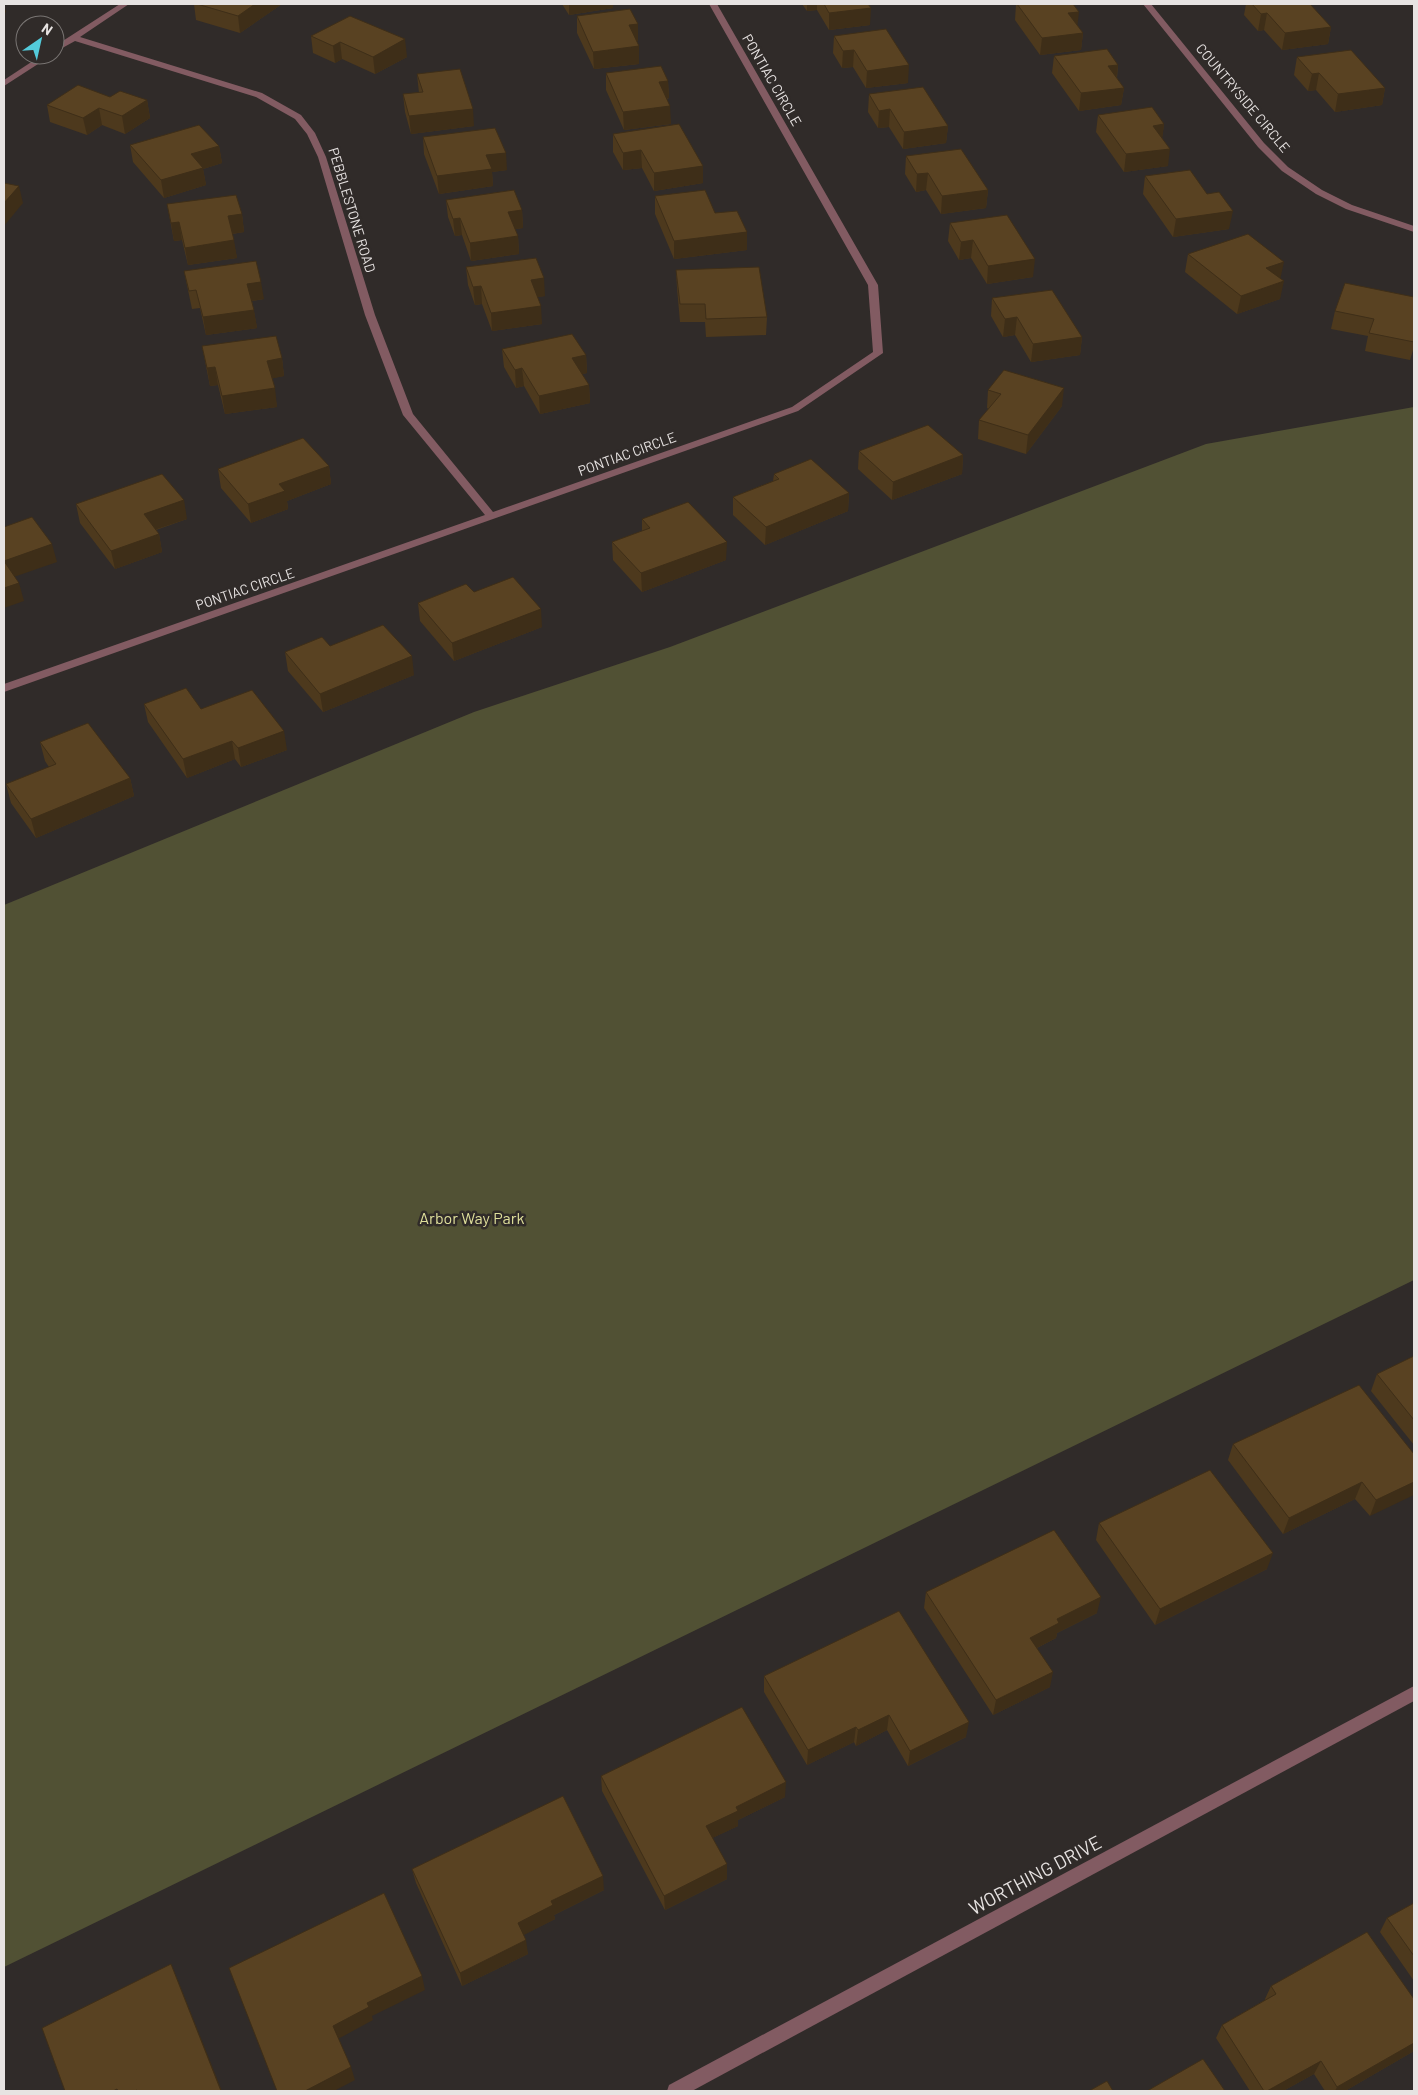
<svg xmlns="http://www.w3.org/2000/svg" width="1418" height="2095" viewBox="0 0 1418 2095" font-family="Barlow,sans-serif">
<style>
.green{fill:#515134}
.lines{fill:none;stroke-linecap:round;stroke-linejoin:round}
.minor{fill:#825b62;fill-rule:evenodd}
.wall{fill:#4d391d}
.shaded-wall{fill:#3e2e18}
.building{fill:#594222;stroke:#3e2e18}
.labels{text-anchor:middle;stroke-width:5;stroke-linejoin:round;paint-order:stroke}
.far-street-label{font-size:14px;fill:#e7e3e2;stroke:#302b29}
.park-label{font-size:16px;fill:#dfdf9b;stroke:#302b29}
.near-street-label{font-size:19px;fill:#e7e3e2;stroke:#302b29}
</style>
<rect width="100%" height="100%" fill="#302b29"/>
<path class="green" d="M1414,407V1280L4,1967V905L474,712L670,647L1206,444Z"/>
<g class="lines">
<g class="minor">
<path d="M120,4H129L80,37L262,93L301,115L315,133L326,157L375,315L413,414L493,512L792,407L873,352L868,285L709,4H717L878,285L883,353L798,411L4,692V684L485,515L403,415L365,315L318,157L307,134L295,119L256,97L75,41L55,52V46Z"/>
<path d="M1143,4H1151L1264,143L1288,167L1322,190L1352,205L1414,226V232L1346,209L1316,194L1282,171L1258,147Z"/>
<path d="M42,55H52L4,86V80Z"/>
<path d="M1414,1686V1701L692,2091H667L669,2085Z"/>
</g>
</g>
<g class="wall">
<path d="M194,4H282L240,33L196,20Z"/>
<path d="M562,4H613V8L569,15Z"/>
<path d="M802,4H868L870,25L829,30L817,10L807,11Z"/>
<path d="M1016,4H1073L1077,25L1083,33L1081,50L1040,55L1015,20Z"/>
<path d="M1246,4H1310L1331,27L1328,44L1282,50L1264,30L1258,31L1244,15Z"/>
<path d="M577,16L638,24V41H636L639,64L594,69L577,33Z"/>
<path d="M311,36L407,57L375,74L342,59L335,63L313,53Z"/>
<path d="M834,36L908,83L866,88L853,67L842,68L833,53Z"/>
<path d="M1054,56L1118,65L1117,78L1124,88L1121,105L1079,111L1052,73Z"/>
<path d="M1297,57L1385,88L1382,105L1335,112L1316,90L1308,91L1294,75Z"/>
<path d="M606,73L668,81L669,98L667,99L671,124L624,130L606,90Z"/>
<path d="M417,74L474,126L411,134L405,112L403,94L419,93Z"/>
<path d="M869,94L948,126L946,143L903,149L889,127L878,128L868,112Z"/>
<path d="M110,97L147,100L150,118L125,134L102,125L87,135L50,122L47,105Z"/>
<path d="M1098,115L1164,124L1162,138L1168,166L1124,172L1096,132Z"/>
<path d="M613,134L703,183L654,191L642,168L623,170L613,152Z"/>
<path d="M423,137L507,170L492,172L493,186L439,194L424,154Z"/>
<path d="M130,145L219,146L222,163L203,169L206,185L164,198L133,162Z"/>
<path d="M906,156L988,190L986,208L941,214L926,190L916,192L905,174Z"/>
<path d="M1145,176L1229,229L1173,237L1143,194Z"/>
<path d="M655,196L715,213L747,250L674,259L655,214Z"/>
<path d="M446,200L522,210L523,228L515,229L518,236L519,254L471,261L462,235L455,236L448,217Z"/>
<path d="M167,204L242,214L244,232L232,234L237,258L188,265L182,240L174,241Z"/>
<path d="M950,223L1033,277L987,284L971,258L959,260L948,241Z"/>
<path d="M1188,254L1281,279L1280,299L1237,314L1185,272Z"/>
<path d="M466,267L545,296L537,297L542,324L492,331L482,304L475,305L468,285Z"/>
<path d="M676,270L767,317L766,335L706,337L705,322H680L677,288Z"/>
<path d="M184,271L264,299L252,301L257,328L206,335L200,308L192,309Z"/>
<path d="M1414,297V347L1410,360L1365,351L1368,336L1331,329L1335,311Z"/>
<path d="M992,298L1082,337L1080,355L1031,362L1015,335L1003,337L991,316Z"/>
<path d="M202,346L282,358L284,376L272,378L277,407L225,414L218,385L210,386Z"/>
<path d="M502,349L586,355L587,373L582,374L589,385L590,403L540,414L524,386L516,388L504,367Z"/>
<path d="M988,390L1062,406L1026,454L978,439L979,420L989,409L987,408Z"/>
<path d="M859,451L963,455L962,474L892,500L858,469Z"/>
<path d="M329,466L331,484L287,501L288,509L251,523L221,488L218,469Z"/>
<path d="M774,474L849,493L848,511L765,545L733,515V497L773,481Z"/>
<path d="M76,504L187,519L156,530L159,534L162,552L115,569L80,523Z"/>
<path d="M642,519L726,560L642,592L613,560L612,542L642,531Z"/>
<path d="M474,592L542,627L454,661L420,621L418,603Z"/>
<path d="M330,646L414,675L323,712L288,671L285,652Z"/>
<path d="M144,704L201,709L287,750L241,767L235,759L187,778L148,722Z"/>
<path d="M40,742L130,778L134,796L36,838L11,803L6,784L49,767L45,761Z"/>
<path d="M1414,1356V1445L1371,1391L1377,1374Z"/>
<path d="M1233,1444L1414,1454L1370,1516L1355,1499L1283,1534L1228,1460Z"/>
<path d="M1099,1523L1267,1569L1155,1625L1096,1540Z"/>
<path d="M926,1592L1097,1613L1057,1633L1056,1638L1037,1648L1050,1687L993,1715L924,1608Z"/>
<path d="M764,1676L966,1737L908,1766L887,1730L856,1746L854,1742L807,1765L764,1692Z"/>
<path d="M601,1776L785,1797L738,1820V1826L712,1838L727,1879L665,1910L602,1791Z"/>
<path d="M412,1869L604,1890L554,1915L555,1919L523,1935L528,1954L462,1986L416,1883Z"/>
<path d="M1414,1903V1981L1380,1932L1387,1918Z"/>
<path d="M1271,1986L1414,2051L1345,2091H1325L1314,2074L1283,2091H1250L1216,2038L1222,2025L1265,2000V1999Z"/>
</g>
<g class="shaded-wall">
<path d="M4,4L6,12L4,14Z"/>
<path d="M255,4H282L240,33L238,16Z"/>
<path d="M569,4H613V8L569,15Z"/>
<path d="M807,4H817V10L807,11Z"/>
<path d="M871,8L870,25L829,30V13Z"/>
<path d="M1079,12L1077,29L1068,13Z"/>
<path d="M1267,13L1264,30L1258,31L1261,14Z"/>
<path d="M638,24V41L629,42V25Z"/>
<path d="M1331,27L1328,44L1282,50L1285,33Z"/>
<path d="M1083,33L1081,50L1040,55L1042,38Z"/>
<path d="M405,39L407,57L375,74L373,57Z"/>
<path d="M340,42L342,59L335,63L333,46Z"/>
<path d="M639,46V64L594,69L593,52Z"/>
<path d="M854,50L853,67L842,68L843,51Z"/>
<path d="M909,65L908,83L866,88L867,71Z"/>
<path d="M1118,65L1116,82L1108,66Z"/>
<path d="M1319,73L1316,90L1308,91L1312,74Z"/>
<path d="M668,81L669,98L660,99L659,82Z"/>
<path d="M1124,88L1121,105L1079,111L1081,93Z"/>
<path d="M1385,88L1382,105L1335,112L1338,94Z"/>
<path d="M147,100L150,118L125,134L122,116Z"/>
<path d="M670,106L671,124L624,130L623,112Z"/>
<path d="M99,108L102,125L87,135L83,118Z"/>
<path d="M473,109L474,126L411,134L409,116Z"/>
<path d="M890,109L889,127L878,128L879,111Z"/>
<path d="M1164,124L1162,142L1153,126Z"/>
<path d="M948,126L946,143L903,149L904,132Z"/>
<path d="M219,146L222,163L203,169L206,185L164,198L161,180L191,154Z"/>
<path d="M1170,149L1168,166L1124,172L1126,154Z"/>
<path d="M641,150L642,168L623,170V153Z"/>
<path d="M506,153L507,170L492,172L493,186L439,194L437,176L486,155Z"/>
<path d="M703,166V183L654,191V173Z"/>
<path d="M928,173L926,190L916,192L917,174Z"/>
<path d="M19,186L23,203L4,226V203Z"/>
<path d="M988,190L986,208L941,214L942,196Z"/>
<path d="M522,210L523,228L509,230L508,212Z"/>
<path d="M1233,211L1229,229L1173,237L1176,219Z"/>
<path d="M242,214L244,232L231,234L228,216Z"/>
<path d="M460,218L462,235L455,236L453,219Z"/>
<path d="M179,222L182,240L174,241L171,223Z"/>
<path d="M747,232V250L674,259V241Z"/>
<path d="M518,236L519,254L471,261L470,243Z"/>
<path d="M234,240L237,258L188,265L185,248Z"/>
<path d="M973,240L971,258L959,260L961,242Z"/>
<path d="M1035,259L1033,277L987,284L988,266Z"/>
<path d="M1284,262L1280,280L1266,268Z"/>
<path d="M544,278L545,296L532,298L531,280Z"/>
<path d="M1284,281L1280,299L1237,314L1241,296Z"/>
<path d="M261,282L264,299L250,301L247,284Z"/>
<path d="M481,286L482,304L475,305L473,287Z"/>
<path d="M541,306L542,324L492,331L491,313Z"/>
<path d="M254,310L257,328L206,335L203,317Z"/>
<path d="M1017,317L1015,335L1003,337L1005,319Z"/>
<path d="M1082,337L1080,355L1031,362L1033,344Z"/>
<path d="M586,355L587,373L573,376L572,358Z"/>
<path d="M282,358L284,376L270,379L267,361Z"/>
<path d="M215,367L218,385L210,386L207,368Z"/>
<path d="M522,368L524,386L516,388L515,370Z"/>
<path d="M589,385L590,403L540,414L539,396Z"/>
<path d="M275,388L277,407L225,414L222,396Z"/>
<path d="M1064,388L1062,406L1026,454L1028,435Z"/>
<path d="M963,455L962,474L892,500L893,482Z"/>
<path d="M329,466L331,484L287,501L288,509L251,523L248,504L279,484Z"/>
<path d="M849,493L848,511L765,545L766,527Z"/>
<path d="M184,500L187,519L148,532L144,514Z"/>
<path d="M159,534L162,552L115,569L111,551Z"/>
<path d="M727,542L726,560L642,592L641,573Z"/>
<path d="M52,544L57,562L8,579L4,561Z"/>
<path d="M19,583L24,601L4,608V588Z"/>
<path d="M541,609L542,627L454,661L452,643Z"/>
<path d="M412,656L414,675L323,712L320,694Z"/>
<path d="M284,731L287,750L241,767L238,748Z"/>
<path d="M232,741L235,759L187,778L183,759Z"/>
<path d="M130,778L134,796L36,838L31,819Z"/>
<path d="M1362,1482L1355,1499L1283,1534L1289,1518Z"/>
<path d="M1414,1482V1495L1370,1516L1376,1500Z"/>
<path d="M1273,1553L1267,1569L1155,1625L1160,1609Z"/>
<path d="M1101,1597L1097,1613L1057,1633L1056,1638L1027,1653L1030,1638L1057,1619Z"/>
<path d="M1053,1672L1050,1687L993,1715L996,1700Z"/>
<path d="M889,1715L887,1730L856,1746L858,1730Z"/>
<path d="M969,1722L966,1737L908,1766L910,1751Z"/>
<path d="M856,1727L854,1742L807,1765L808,1750Z"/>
<path d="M786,1782L785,1797L738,1820V1826L706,1841V1826L736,1807Z"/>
<path d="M727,1864V1879L665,1910L664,1896Z"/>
<path d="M603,1876L604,1890L554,1915L555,1919L520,1937L518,1923L551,1901Z"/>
<path d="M526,1940L528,1954L462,1986L460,1973Z"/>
<path d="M171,1964L177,1978L222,2091H221Z"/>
<path d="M422,1976L425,1990L372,2016L373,2020L338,2039L333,2026L367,2003Z"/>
<path d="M1414,2043V2051L1345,2091H1335L1337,2087Z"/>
<path d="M1321,2061L1314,2074L1283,2091H1267Z"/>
<path d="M351,2067L355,2080L334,2091H305Z"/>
</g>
<g class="building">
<path d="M197,4H255L238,16Z"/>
<path d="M824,4H868L871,8L829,13Z"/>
<path d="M1017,4H1073L1079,12L1068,13L1083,33L1042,38Z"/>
<path d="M1252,4H1310L1331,27L1285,33L1267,13L1261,14Z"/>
<path d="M630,9L638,24L629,25L639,46L593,52L577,16Z"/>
<path d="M350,16L405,39L373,57L340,42L333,46L311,36Z"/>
<path d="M886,29L909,65L867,71L854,50L843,51L834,36Z"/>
<path d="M1107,49L1118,65L1108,66L1124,88L1081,93L1054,56Z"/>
<path d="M1351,50L1385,88L1338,94L1319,73L1312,74L1297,57Z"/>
<path d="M661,66L668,81L659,82L670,106L623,112L606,73Z"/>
<path d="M460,69L473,109L409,116L403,94L423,92L417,74Z"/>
<path d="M78,85L110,97L120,91L147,100L122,116L99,108L83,118L47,105Z"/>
<path d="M923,87L948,126L904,132L890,109L879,111L869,94Z"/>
<path d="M1152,107L1164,124L1153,126L1170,149L1126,154L1098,115Z"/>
<path d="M679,124L703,166L654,173L641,150L623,153L613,134Z"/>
<path d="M199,125L219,146L191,154L203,168L161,180L130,145Z"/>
<path d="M495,128L506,153L486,155L492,169L437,176L423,137Z"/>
<path d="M961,149L988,190L942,196L928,173L917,174L906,156Z"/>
<path d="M1190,170L1207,194L1219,192L1233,211L1176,219L1145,176Z"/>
<path d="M4,183L19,186L4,203Z"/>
<path d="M514,190L522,210L508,212L518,236L470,243L460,218L453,219L446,200Z"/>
<path d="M705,190L715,213L737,211L747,232L674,241L655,196Z"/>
<path d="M236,195L242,214L228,216L234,240L185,248L179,222L171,223L167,204Z"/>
<path d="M1007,215L1035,259L988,266L973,240L961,242L950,223Z"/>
<path d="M1248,234L1284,262L1266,268L1284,281L1241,296L1188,254Z"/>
<path d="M536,258L544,278L531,280L541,306L491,313L481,286L473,287L466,267Z"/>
<path d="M256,261L261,282L247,284L254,310L203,317L196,290L189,291L184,271Z"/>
<path d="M759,267L767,317L706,319L705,304H680L676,270Z"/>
<path d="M1345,283L1414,297V342L1369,333L1374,319L1335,311Z"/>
<path d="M1052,290L1082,337L1033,344L1017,317L1005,319L992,298Z"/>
<path d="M572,334L586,355L572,358L589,385L539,396L522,368L515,370L502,349Z"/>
<path d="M276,336L282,358L267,361L275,388L222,396L215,367L207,368L202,346Z"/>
<path d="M1004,370L1064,388L1028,435L979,420L1001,394L988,390Z"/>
<path d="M928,425L963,455L893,482L859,451Z"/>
<path d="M303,438L329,466L279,484L285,491L248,504L218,469Z"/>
<path d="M811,459L849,493L766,527L733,497L779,479L774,474Z"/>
<path d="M162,474L184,500L144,514L159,534L111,551L76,504Z"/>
<path d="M688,502L727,542L641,573L612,542L650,528L642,519Z"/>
<path d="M32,517L52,544L4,561V527Z"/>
<path d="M4,561L19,583L4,588Z"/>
<path d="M513,577L541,609L452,643L418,603L466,584L474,592Z"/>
<path d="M383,625L412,656L320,694L285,652L322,637L330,646Z"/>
<path d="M186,688L201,709L252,690L284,731L238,748L232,741L183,759L144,704Z"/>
<path d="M88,723L130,778L31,819L6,784L56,764L40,742Z"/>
<path d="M1414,1356V1420L1377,1374Z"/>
<path d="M1359,1385L1414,1454V1482L1376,1500L1362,1482L1289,1518L1233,1444Z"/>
<path d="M1210,1470L1273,1553L1160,1609L1099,1523Z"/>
<path d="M1054,1530L1101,1597L1057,1619L1059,1623L1030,1638L1053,1672L996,1700L926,1592Z"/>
<path d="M899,1611L969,1722L910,1751L889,1715L858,1730L856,1727L808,1750L764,1676Z"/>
<path d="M742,1707L786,1782L736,1807L738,1811L706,1826L727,1864L664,1896L601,1776Z"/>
<path d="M563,1796L603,1876L551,1901L553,1905L518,1923L526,1940L460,1973L412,1869Z"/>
<path d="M384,1893L422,1976L367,2003L369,2007L333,2026L351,2067L305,2091H277L229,1968Z"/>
<path d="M1414,1903V1956L1387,1918Z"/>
<path d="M1367,1932L1414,1999V2043L1337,2087L1321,2061L1267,2091H1264L1222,2025L1276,1994L1271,1986Z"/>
<path d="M171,1964L221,2091H138L137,2090L135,2091H118L117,2089L113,2091H65L42,2028Z"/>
<path d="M1203,2059L1225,2091H1147Z"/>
<path d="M1107,2081L1113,2091H1089Z"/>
</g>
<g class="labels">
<g class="far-street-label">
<text transform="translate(772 80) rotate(60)" y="5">PONTIAC CIRCLE</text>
<text transform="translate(1243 98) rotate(50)" y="5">COUNTRYSIDE CIRCLE</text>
<text transform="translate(352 210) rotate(73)" y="5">PEBBLESTONE ROAD</text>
<text transform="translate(627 454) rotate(-20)" y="5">PONTIAC CIRCLE</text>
<text transform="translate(245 589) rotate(-19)" y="5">PONTIAC CIRCLE</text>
</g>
<g class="park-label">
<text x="472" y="1224">Arbor Way Park</text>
</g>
<g class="near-street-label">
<text transform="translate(1035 1875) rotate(-28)" y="7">WORTHING DRIVE</text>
</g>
</g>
<rect width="1418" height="2095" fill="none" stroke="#e7e3e2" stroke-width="10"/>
<g transform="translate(40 40) rotate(34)"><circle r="24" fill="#302b29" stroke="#797573"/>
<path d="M0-4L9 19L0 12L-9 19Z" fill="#53cbdb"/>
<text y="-8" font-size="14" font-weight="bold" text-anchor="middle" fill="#e7e3e2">N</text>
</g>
</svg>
